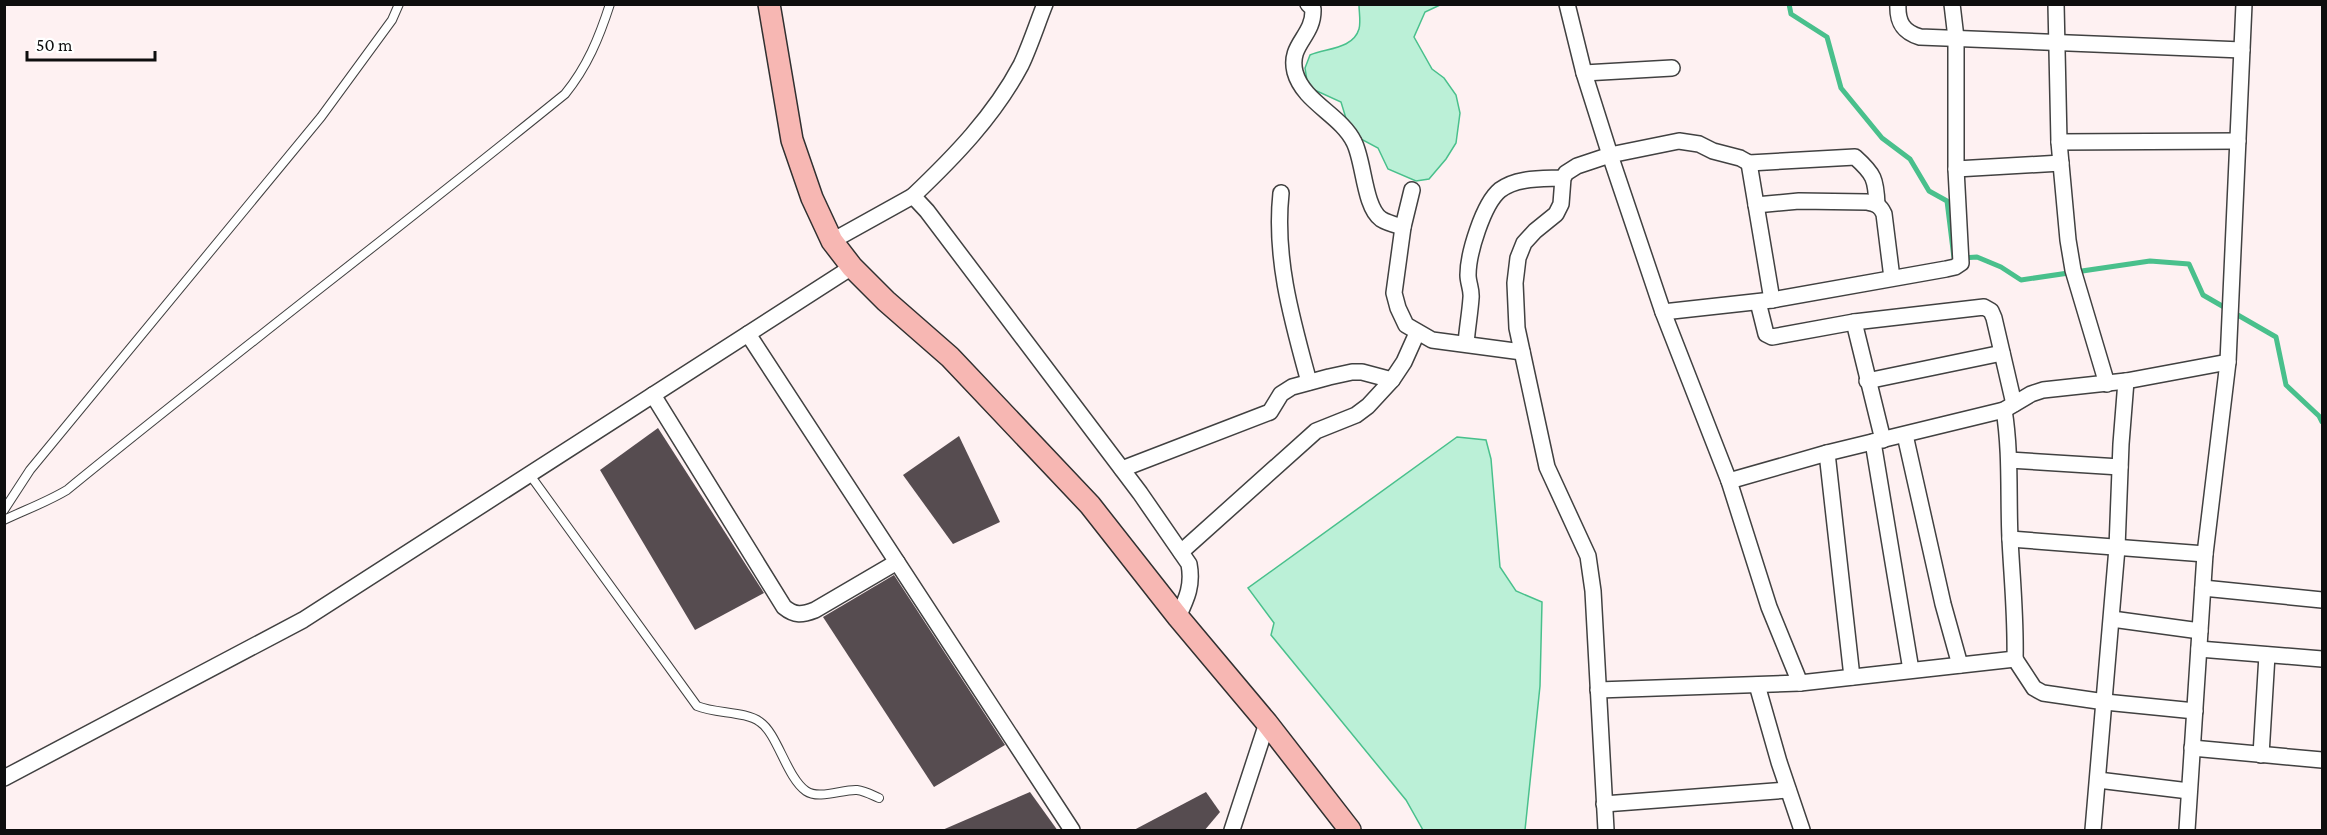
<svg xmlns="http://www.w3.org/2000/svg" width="2327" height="835" viewBox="0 0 2327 835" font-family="'Crimson Pro',serif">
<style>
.water{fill:#bbf0d7;stroke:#49c08c;stroke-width:1.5}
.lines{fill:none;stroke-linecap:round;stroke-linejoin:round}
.stream{stroke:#49c08c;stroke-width:5}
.building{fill:#564c50}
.lane-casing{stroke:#414141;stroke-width:10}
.street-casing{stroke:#414141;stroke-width:18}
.secondary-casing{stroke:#303030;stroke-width:24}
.lane{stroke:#fff;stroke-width:8}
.street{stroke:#fff;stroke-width:15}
.secondary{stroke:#f7b7b3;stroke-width:21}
</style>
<rect width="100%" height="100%" fill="#fef1f2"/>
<g class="water">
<path d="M1359,5H1440L1425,12L1414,37L1432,69L1444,78L1456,95L1460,113L1456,143L1446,159L1429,179L1416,181L1388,169L1378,148L1359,138L1348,125L1341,102L1308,87L1305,68L1310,55C1327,48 1353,49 1359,29C1361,22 1359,12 1359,5Z"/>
<path d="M1457,437L1486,440L1491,459L1500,567L1516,591L1542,602L1540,686L1525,830H1423L1406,800L1271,635L1274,623L1248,588Z"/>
</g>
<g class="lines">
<g class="stream">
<path d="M1789,4L1791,14L1827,37L1841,88L1882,138L1910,159L1929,191L1947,201L1954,258"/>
<path d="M1962,258L1977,257L2001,267L2021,280L2150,261L2189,264L2203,295L2276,337L2286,385L2319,416L2322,422"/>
</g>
</g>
<g class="building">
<path d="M658,428L764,593L695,630L600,470Z"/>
<path d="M959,436L1000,522L953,544L903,475Z"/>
<path d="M894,575L1005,745L934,787L823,617Z"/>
<path d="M1030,792L1058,831H940Z"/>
<path d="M1206,792L1220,812L1204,831H1132Z"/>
</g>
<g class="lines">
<defs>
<g id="lane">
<path d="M530,475L697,706C716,714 745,711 760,722C777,733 787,778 806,791C819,800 843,789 857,790C865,791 872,795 879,798"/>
<path d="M4,510L30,470L321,117L392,20L399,4"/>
<path d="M4,520C25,510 47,502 67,490C231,356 400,228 565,94C587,67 599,38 610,4"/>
</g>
<g id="street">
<path d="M1308,4L1313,9C1314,37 1288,44 1295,72C1303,102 1341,115 1354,142C1364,161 1364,207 1381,219C1387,223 1396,225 1403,227"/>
<path d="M1567,4L1584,73L1610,155L1663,312L1729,481L1769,607L1800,683"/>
<path d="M1898,4C1897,22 1903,32 1920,37L2242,50"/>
<path d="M2056,4L2059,142L2068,240L2073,270L2107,384"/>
<path d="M1584,73L1672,68"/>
<path d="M2059,142L2238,141"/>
<path d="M1749,163L1772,300"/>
<path d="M1956,169L2061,163"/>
<path d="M1412,190L1403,227L1394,293L1398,308L1406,325L1432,340L1522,352"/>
<path d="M1281,193C1274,258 1292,320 1309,382"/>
<path d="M913,196C954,157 994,116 1021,65C1030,46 1037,24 1045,4"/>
<path d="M1756,205L1799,201L1867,202C1876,204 1880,205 1884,214L1892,278"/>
<path d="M832,241L913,196L927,211L1140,493L1189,564C1193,585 1187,598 1178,617"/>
<path d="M1758,302L1766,334L1772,337L1854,322L1984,307L1991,311L1994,318L2014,404"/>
<path d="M1663,312L1772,300L1946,269L1955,267L1961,263L1956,169V38L1952,4"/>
<path d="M1854,322L1883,440"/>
<path d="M748,334L1072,830"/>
<path d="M1466,344C1467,329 1470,313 1471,298C1472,290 1468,283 1468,275C1468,254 1483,204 1500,190C1517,177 1542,179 1563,178"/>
<path d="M1867,381L2002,353"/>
<path d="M653,395L784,607C795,616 802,615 815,610L897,562"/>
<path d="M1905,435L1943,604L1960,665"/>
<path d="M1873,442L1911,670"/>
<path d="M1827,453L1852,677"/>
<path d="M2009,460L2120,467"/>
<path d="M1122,469L1270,412L1281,394L1292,387L1329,377L1352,372H1362L1392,380"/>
<path d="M1729,481L1827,453L2004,410L2031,394L2043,390L2126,381L2228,362"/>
<path d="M2010,539L2205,554"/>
<path d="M1181,552L1316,431L1356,415L1368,406L1392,380L1404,362L1417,333"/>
<path d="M2203,588L2322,600"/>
<path d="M2112,619L2200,631"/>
<path d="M2199,649L2322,659"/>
<path d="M2015,659L2034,688L2043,693L2105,702L2195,711"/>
<path d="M1757,685L1779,762L1802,830"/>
<path d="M1598,690L1800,683L2015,659C2016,618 2012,579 2010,539C2008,496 2011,453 2004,410"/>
<path d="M2192,748L2322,760"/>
<path d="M2261,755L2267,655"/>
<path d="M4,778L303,620L852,267"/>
<path d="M2098,780L2189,791"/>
<path d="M1604,804L1788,790"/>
<path d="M1232,830L1267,723"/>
<path d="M1606,830L1593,591L1588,556L1547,467L1517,328L1515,283L1518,258L1524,243L1535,231L1556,214L1561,204L1563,178L1566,173L1577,166L1610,155L1679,141L1699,144L1713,151L1740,158L1749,163L1855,157C1874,174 1876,179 1877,205"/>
<path d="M2093,830L2117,548L2121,444L2126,381"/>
<path d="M2187,830L2205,554L2228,362L2244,4"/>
</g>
<path id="secondary" d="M769,4L792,140L812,198L832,241L852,267L886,301L950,357L1090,505L1178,617L1267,723L1350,830"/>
</defs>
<use href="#lane" class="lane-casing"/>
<use href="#street" class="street-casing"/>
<use href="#secondary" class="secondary-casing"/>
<use href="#lane" class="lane"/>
<use href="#street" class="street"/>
<use href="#secondary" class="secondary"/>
</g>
<rect width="2327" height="835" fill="none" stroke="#0e0e0e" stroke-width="12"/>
<path d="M27 51v9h128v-9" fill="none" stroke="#0e0e0e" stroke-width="3"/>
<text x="36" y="51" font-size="18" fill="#0e0e0e" stroke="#ffffff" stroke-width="4.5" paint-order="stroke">50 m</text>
</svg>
